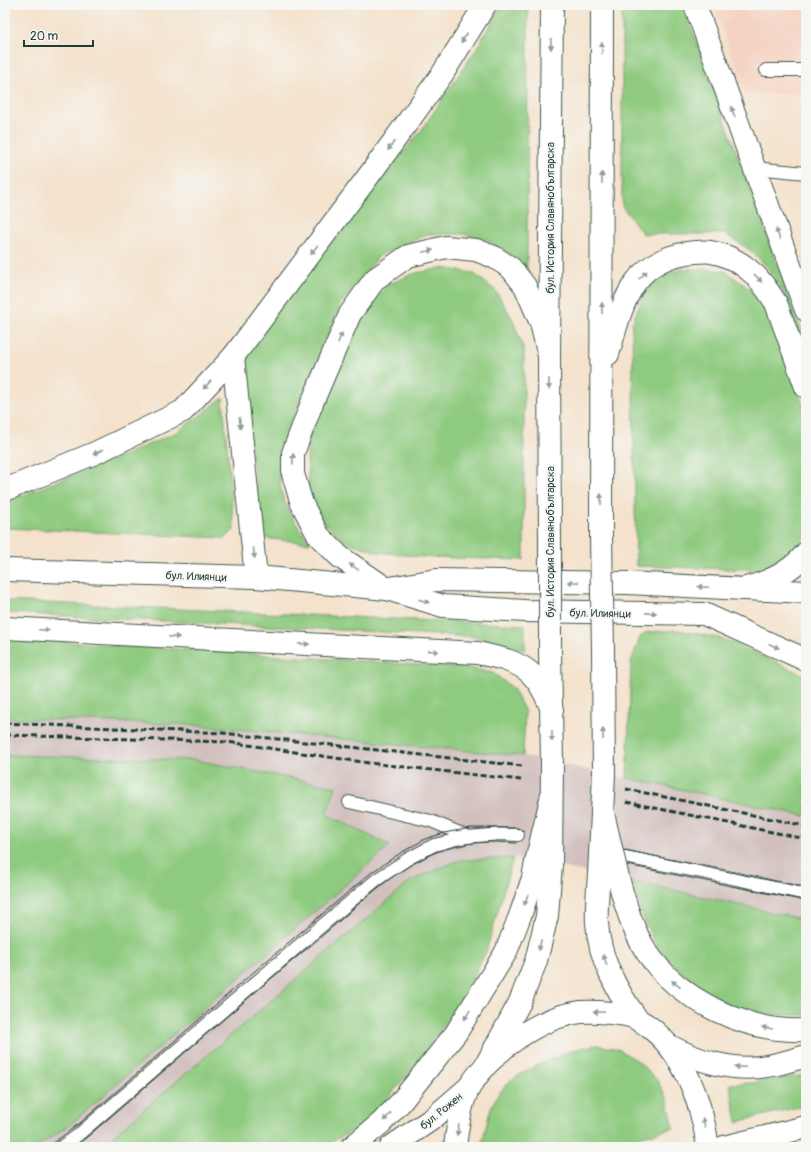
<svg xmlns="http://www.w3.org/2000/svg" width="811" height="1152" viewBox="0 0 811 1152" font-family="Pangolin,sans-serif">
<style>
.built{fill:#f5d3c2}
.industrial{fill:#d1c0bd}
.green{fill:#8eca7f;stroke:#56845a}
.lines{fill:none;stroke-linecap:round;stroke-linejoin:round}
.service-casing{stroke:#3f564b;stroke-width:14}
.tertiary-casing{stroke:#3f564b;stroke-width:24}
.secondary-casing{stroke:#3f564b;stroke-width:24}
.primary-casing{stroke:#3f564b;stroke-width:24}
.service{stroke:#fff;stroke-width:12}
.tertiary{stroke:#fff;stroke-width:22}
.secondary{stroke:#fff;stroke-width:22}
.primary{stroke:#fff;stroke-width:22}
.tram{stroke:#1f3d34;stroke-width:1}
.rail{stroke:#1f3d34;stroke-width:3;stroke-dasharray:6 3;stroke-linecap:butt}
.secondary-bridge-casing{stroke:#3f564b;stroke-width:24;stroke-linecap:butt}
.primary-bridge-casing{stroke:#3f564b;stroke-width:24;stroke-linecap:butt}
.secondary-bridge{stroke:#fff;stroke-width:22}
.primary-bridge{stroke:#fff;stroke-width:22}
.oneway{fill:#8f9e9a}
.labels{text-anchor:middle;stroke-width:4;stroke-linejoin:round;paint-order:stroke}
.street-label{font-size:11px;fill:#1f3d34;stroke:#f6f6f2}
</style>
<rect width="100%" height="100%" fill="#f6f6f2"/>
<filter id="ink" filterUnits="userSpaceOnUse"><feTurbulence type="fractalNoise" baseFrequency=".025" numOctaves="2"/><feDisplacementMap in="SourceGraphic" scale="8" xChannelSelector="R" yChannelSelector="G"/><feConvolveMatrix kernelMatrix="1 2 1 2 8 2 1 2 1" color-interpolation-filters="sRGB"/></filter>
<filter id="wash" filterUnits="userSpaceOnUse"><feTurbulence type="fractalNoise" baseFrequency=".012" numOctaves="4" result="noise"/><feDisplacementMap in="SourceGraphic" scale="16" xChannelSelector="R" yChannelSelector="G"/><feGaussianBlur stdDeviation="0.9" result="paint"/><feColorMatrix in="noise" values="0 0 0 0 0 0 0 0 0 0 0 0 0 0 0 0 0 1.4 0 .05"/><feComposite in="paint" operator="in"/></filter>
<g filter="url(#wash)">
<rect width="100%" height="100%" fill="#f4e2cc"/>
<path class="built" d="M713,5H806V94L746,93Z"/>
<path class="industrial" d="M5,718L194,725L523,756L806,816V920L632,881L513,858L460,860L412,880L100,1147H36L71,1124L390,846L326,814L336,787L195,760L5,755Z"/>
<g class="green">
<path d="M502,5H528L527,273L511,255L487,240L464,234H428L380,255L341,303L282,445C281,460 278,479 282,494C287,512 299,528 310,543L262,538L243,382L249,351L266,323L423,128L475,51Z"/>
<path d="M622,5H683L806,343V360L781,288L768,268L750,250L725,234H643L622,206Z"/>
<path d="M443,268L473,273L495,290L512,318L524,350V560L423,557L378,552L344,541L323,521L313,503L308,485L307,442L360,317L387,285L415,273Z"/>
<path d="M681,269H701L725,271L751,290L773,322L806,413V536L796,550L759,570L636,566L632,324L642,298L656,279Z"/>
<path d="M223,398L234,530L226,538L5,528V502L120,457L177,432Z"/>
<path d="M5,601L525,625V650L498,642L476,637L5,613Z"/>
<path d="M678,630L724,639L806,676V816L627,778L631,662L640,637L647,632Z"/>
<path d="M5,638L469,668L493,673L513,688L525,712L523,756L194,725L5,718Z"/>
<path d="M5,755L195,760L336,787L326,814L390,846L71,1124L36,1147H5Z"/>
<path d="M513,858L486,952L460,1002L419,1060L367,1124L321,1147H100L412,880L460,860Z"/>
<path d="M632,881L806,920V1015C783,1015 758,1016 736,1008C713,999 691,981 673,964C669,960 664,956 660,951C646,930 638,905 632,881Z"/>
<path d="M597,1045L618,1049L638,1061L657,1080L667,1098L674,1128L598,1147H481L491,1107L499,1093L510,1081L525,1071L572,1050Z"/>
<path d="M806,1075V1105L737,1122L730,1084L751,1083Z"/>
</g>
</g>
<g filter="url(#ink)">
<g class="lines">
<defs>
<g id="service">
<path d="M766,70H806"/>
<path d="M754,168L806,173"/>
<path d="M349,802L431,821L469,837"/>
<path d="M625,857L723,876L806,894"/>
<path d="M62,1147L78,1135L318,929L376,880L408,859L434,845L469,837L500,834L518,835"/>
</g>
<g id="tertiary">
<path d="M5,570L256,577L387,589L443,606L525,611L704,614L806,660"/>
<path d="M390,588L436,580L627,583L806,592"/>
</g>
<g id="secondary">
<path d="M695,5L806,310"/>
<path d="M608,354C615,331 621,303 635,283C649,263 672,254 695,252C700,252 706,251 711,252C724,254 739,261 749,270C761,279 768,291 776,303L806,387"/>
<path d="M233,357L256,577"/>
<path d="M5,490L95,453L183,411L233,357L373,170L443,73L485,5"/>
<path d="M550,538L549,356L552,5"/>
<path d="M601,538L602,5"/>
<path d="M387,589L340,557L318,535L302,504L293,474V453L312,403L350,314L375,279L408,256L446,247L476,250L494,257L511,268L525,286L541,323L549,356"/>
<path d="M742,589C767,583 790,573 806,553"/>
<path d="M5,628L478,653C495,657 514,660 528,671C539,680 547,697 552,710"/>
<path d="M550,650L552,762"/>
<path d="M603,650L604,773"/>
<path d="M599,874C598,890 596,907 597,923C599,959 617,991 637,1019"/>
<path d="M487,1063L520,1002L536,961L547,916L551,865"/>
</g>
<g id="primary">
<path d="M618,878C625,903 632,929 646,951C679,1001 747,1033 806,1030"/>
<path d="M668,1045C697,1061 733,1072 767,1066C780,1064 793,1060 806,1056"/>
<path d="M352,1147L381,1123L400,1103L456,1033L506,952L521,913L533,878L536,862"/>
<path d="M391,1147L432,1119L469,1087"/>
<path d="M455,1147C457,1130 461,1100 470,1086C493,1050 539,1017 581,1012C591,1011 601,1012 611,1013C620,1014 629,1014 637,1019C682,1044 701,1099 708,1147"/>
<path d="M724,1147L806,1127"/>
</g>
</defs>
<use href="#service" class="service-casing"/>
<use href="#tertiary" class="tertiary-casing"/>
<use href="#secondary" class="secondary-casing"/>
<use href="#primary" class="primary-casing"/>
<use href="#service" class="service"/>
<use href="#tertiary" class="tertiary"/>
<use href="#secondary" class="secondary"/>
<use href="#primary" class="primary"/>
<g class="tram">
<path d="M625,850L806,888"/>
<path d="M627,865L806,901"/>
<path d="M48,1147L80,1123L256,970L372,872L399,854L425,839L444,833L471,828H518"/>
<path d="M73,1147L87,1137C164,1071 240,1004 317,940C353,910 395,867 439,851C465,841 490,841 516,843"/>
</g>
<g class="rail">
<path d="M5,723L223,733L522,766"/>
<path d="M5,735L228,742L369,763L521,780"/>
<path d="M626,789L806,826"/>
<path d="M626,802L806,839"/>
</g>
<defs>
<g id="secondary-bridge">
<path d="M550,538V650"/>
<path d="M601,538L603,650"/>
<path d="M551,865L552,762"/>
<path d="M599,874L604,773"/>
</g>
<g id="primary-bridge">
<path d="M602,809L618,878"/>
<path d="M536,862L551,799"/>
</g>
</defs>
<use href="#secondary-bridge" class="secondary-bridge-casing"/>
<use href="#primary-bridge" class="primary-bridge-casing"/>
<use href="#secondary-bridge" class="secondary-bridge"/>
<use href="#primary-bridge" class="primary-bridge"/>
</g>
<defs><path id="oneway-solid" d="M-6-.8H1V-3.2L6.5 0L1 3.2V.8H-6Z"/></defs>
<g class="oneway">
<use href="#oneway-solid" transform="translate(464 38) rotate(121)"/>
<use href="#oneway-solid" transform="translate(551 44) rotate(90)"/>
<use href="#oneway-solid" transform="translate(602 48) rotate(-90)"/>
<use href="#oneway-solid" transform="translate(733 112) rotate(-109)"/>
<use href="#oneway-solid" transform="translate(391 146) rotate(126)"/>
<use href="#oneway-solid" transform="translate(602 178) rotate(-90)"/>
<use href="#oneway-solid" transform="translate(778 234) rotate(-110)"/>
<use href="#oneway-solid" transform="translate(314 250) rotate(127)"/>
<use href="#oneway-solid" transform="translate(428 251) rotate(-12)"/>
<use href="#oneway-solid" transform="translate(643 275) rotate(-45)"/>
<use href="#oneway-solid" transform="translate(758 278) rotate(46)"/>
<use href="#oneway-solid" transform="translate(602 308) rotate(-90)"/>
<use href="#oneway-solid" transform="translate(340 338) rotate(-67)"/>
<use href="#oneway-solid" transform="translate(549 384) rotate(90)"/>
<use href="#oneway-solid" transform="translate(207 385) rotate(133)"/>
<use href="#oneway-solid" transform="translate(240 423) rotate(84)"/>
<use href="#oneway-solid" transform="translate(98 452) rotate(155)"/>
<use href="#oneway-solid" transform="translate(293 459) rotate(-88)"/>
<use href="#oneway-solid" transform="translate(601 499) rotate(-90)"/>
<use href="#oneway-solid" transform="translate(254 553) rotate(84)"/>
<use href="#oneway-solid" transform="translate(354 567) rotate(-146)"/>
<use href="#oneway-solid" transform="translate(573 582) rotate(-179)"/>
<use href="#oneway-solid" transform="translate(703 587) rotate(-177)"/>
<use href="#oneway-solid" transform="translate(424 601) rotate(18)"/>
<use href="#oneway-solid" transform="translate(651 613) rotate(1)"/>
<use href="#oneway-solid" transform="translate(44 630) rotate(3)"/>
<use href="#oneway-solid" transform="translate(174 637) rotate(3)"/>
<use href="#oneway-solid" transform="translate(304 644) rotate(3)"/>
<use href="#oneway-solid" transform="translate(774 646) rotate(24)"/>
<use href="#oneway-solid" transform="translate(433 651) rotate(3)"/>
<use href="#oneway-solid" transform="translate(603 734) rotate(-91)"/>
<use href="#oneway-solid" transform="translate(552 736) rotate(90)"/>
<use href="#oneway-solid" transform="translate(526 900) rotate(109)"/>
<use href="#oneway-solid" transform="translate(540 945) rotate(104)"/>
<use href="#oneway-solid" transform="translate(605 960) rotate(-108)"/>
<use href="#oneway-solid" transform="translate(676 984) rotate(-141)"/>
<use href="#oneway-solid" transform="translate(599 1012) rotate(-177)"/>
<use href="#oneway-solid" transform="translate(467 1015) rotate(121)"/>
<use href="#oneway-solid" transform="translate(767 1028) rotate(-170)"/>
<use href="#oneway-solid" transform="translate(740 1067) rotate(-177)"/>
<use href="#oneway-solid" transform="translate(387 1117) rotate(133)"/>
<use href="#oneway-solid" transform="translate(704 1123) rotate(-104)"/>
<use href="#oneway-solid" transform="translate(458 1130) rotate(100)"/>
</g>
</g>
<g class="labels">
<g class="street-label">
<text transform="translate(550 218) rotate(-90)" y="4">бул. История Славянобългарска</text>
<text transform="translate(550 542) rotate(-90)" y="4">бул. История Славянобългарска</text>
<text transform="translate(196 576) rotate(2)" y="4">бул. Илиянци</text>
<text transform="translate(600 613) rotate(1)" y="4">бул. Илиянци</text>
<text transform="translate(441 1111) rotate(-39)" y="4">бул. Рожен</text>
</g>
</g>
<rect width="811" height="1152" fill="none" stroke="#f6f6f2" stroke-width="20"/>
<path d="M24 40v6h69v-6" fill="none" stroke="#1f3d34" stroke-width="2"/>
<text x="30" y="40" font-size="12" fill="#1f3d34" stroke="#f6f6f2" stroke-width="3" paint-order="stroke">20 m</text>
</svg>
